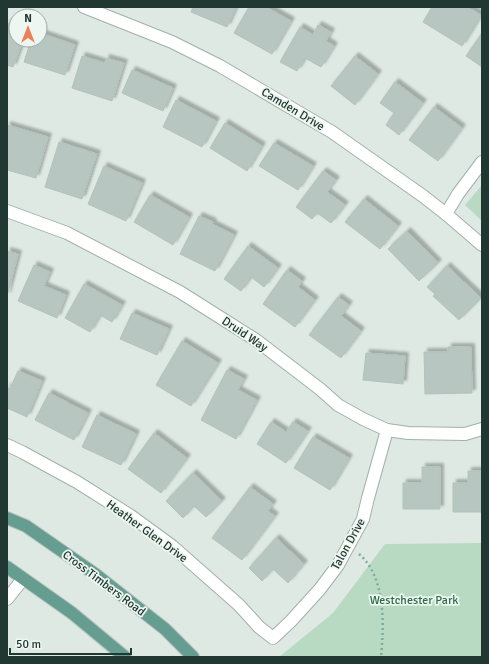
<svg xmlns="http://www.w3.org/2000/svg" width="489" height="664" viewBox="0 0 489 664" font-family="Signika,sans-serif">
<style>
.green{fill:#b8dac2}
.building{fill:#b7c6c0;stroke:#b1c2bc;filter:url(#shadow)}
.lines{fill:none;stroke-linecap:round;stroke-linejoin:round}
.minor-casing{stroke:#a2b0ab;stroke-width:14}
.major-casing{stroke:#bcc3c2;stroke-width:14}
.path{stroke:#80ab9f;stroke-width:2.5;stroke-dasharray:2 3;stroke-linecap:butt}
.minor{stroke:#fff;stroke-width:12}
.major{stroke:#659d90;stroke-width:12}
.labels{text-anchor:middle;stroke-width:3.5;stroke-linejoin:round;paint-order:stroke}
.street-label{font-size:12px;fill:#213832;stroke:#eef6f2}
.park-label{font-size:12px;fill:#2d6c47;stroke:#eef6f2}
</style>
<defs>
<filter id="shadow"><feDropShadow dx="3.5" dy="-3.5" stdDeviation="1" flood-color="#0004"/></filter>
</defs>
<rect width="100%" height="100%" fill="#dee9e4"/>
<g class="green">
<path d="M482,185V221L465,205Z"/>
<path d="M482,543V657H279L333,613L385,544Z"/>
</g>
<g class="building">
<path d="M193,7H236L227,27L191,12Z"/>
<path d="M249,7H266L291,21L272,54L234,33Z"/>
<path d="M432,7H467L481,15L462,46L423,22Z"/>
<path d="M7,23L16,27V40H23L13,67L7,65Z"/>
<path d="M318,25L331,32L326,41L334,46L321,67L305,58L297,71L280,62L300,27L313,35Z"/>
<path d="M40,33L75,45L65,75L24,62L31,40H40Z"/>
<path d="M482,33V67L466,56Z"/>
<path d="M82,56L105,63L106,58L124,63L112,101L72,88Z"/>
<path d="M355,56L378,74L355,105L331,86Z"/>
<path d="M132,70L173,88L163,111L122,93Z"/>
<path d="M395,82L423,103L399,135L386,125L394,113L380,103Z"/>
<path d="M176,100L216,121L202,147L163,127Z"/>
<path d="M434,107L462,128L438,161L409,140Z"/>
<path d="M225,123L262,146L247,171L210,148Z"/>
<path d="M7,125L48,137L36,178L7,170Z"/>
<path d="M59,142L97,154L82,199L45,187Z"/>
<path d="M274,143L313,166L298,190L259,166Z"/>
<path d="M104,166L142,183L126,221L88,204Z"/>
<path d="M323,171L336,180L327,192L345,205L331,223L317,213L312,219L296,207Z"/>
<path d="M150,195L189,217L173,245L134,222Z"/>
<path d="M364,199L398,226L380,249L345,222Z"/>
<path d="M199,216L213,222L212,224L234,235L215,271L180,254Z"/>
<path d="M407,231L438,263L419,281L388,249Z"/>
<path d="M248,246L278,268L264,287L251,277L241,291L224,279Z"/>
<path d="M7,251L18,254L7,296Z"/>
<path d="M34,265L50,272L44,286L66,295L57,318L18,301Z"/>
<path d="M447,266L481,298L459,320L433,296L435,294L427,287Z"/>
<path d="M287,270L302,281L298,287L315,300L295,327L263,304Z"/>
<path d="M84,284L122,305L112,322L100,315L90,332L65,318Z"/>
<path d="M338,297L349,305L341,316L361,331L341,358L309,335Z"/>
<path d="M132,313L169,329L157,355L120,339Z"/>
<path d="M182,341L218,363L191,406L156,385Z"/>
<path d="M448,347H471L472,393L425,394L424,352H448Z"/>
<path d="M366,353L405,356L403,384L363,380Z"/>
<path d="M227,370L244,379L238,390L257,400L236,439L201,420Z"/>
<path d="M18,371L42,381L27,417L7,408V387L10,389Z"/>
<path d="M49,393L88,413L74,440L35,420Z"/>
<path d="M97,415L136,434L121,465L82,447Z"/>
<path d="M271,422L286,432L293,422L308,431L286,463L257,444Z"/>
<path d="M154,433L187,458L161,493L128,469Z"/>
<path d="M313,437L349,458L330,490L294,468Z"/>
<path d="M422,467H440V509H403V483H422Z"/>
<path d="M468,471H482V512H453V483H468Z"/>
<path d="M193,473L222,501L206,517L194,506L183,518L166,501Z"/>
<path d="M250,487L273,504L268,511L275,516L242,560L212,538Z"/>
<path d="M276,538L304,564L288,583L273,569L262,581L249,568Z"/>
</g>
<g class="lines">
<defs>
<g id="minor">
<path d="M84,7L172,42L220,66L332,132L423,196L446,214L482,245"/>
<path d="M7,211L67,233L180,292L256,340L320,389L338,405L363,419L387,430L408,433L465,434L482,429"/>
<path d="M446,214L458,194L482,162"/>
<path d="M7,445L22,452L77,482L131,516L172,546L239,605L259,627L273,638L291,621L320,589L338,565L363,519L368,498L387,430"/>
<path d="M7,599L23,579"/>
</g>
<g id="major">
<path d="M7,518L26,526L95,574L165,629L193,657"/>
<path d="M7,567L72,613L125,657"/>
</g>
</defs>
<use href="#minor" class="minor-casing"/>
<use href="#major" class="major-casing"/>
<path class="path" d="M359,554C386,577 384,625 381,657"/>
<use href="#minor" class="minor"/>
<use href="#major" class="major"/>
</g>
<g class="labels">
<g class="street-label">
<text transform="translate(293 109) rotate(31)" y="4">Camden Drive</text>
<text transform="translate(245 334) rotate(34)" y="4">Druid Way</text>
<text transform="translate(147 531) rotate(36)" y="4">Heather Glen Drive</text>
<text transform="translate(348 544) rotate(-61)" y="4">Talon Drive</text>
<text transform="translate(104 583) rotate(37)" y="4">Cross Timbers Road</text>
</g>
<g class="park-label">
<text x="414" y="604">Westchester Park</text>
</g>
</g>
<rect width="489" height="664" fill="none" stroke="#213832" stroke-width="16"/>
<g transform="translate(28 28)"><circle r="19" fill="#eef6f2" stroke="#9caaa5"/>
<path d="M0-3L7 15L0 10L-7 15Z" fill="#eb815a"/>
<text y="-6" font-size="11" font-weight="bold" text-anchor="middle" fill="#213832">N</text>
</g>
<path d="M10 648v6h121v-6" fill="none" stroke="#213832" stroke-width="2"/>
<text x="16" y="648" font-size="12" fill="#213832" stroke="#eef6f2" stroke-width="3" paint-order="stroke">50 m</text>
</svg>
